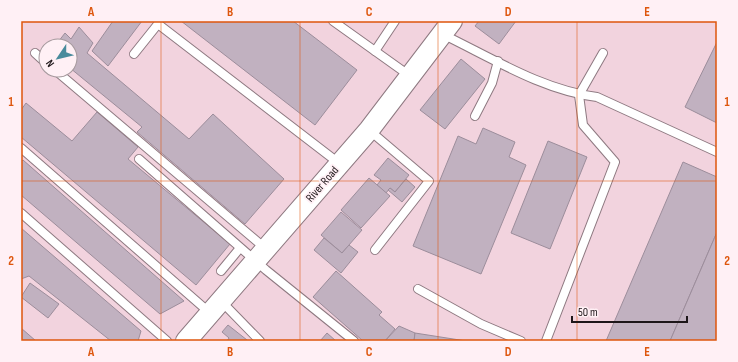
<svg xmlns="http://www.w3.org/2000/svg" width="738" height="362" viewBox="0 0 738 362" font-family="'Sofia Sans Condensed',sans-serif">
<style>
.built{fill:#f2d3de;fill-rule:evenodd}
.building{fill:#c1b1c0;stroke:#9c8d9b}
.lines{fill:none;stroke-linecap:round;stroke-linejoin:round}
.service-casing{stroke:#8e7981;stroke-width:10}
.tertiary-casing{stroke:#8e7981;stroke-width:22}
.service{stroke:#fff;stroke-width:8}
.tertiary{stroke:#fff;stroke-width:20}
.grid{fill:none;stroke:#de560d;stroke-width:1;stroke-opacity:0.55}
.labels{text-anchor:middle;stroke-width:3.5;stroke-linejoin:round;paint-order:stroke}
.street-label{font-size:12px;fill:#1e1619;stroke:#fff0f5}
.neatline{fill:none;stroke:#de560d;stroke-width:1.5}
.grid-label{font-size:13px;text-anchor:middle;font-weight:bold;fill:#de560d}
</style>
<rect width="100%" height="100%" fill="#f7e0e9"/>
<path class="built" d="M21,21H717V341H21ZM46,46H70V70H46Z"/>
<g class="building">
<path d="M113,21H142L108,66L92,51Z"/>
<path d="M181,21H293L357,70L315,125Z"/>
<path d="M479,21H516L499,44L475,26Z"/>
<path d="M79,27L93,43L87,53L189,139L213,114L284,179L245,224L137,132L142,127L70,68V46H55L65,33L71,39Z"/>
<path d="M717,42V123L685,107Z"/>
<path d="M461,59L485,79L445,129L420,110Z"/>
<path d="M26,103L72,141L97,112L138,147L128,159L230,244L196,285L21,137V110Z"/>
<path d="M483,128L515,142L509,157L526,165L481,274L413,246L458,136L476,144Z"/>
<path d="M548,141L587,157L550,249L511,233Z"/>
<path d="M388,158L409,175L395,192L390,188L386,193L377,185L381,180L374,175Z"/>
<path d="M23,160L184,301L160,314L21,195V162Z"/>
<path d="M683,162L717,177V232L670,341H606Z"/>
<path d="M369,178L390,196L361,228L341,210Z"/>
<path d="M406,179L415,187L402,202L388,190L390,188L395,192Z"/>
<path d="M341,212L362,230L342,253L321,235Z"/>
<path d="M21,228L141,331L138,341H111L29,276L21,279Z"/>
<path d="M717,232V341H670Z"/>
<path d="M324,238L342,253L349,245L358,252L341,273L314,250Z"/>
<path d="M336,271L382,312L379,315L395,329L385,341H363L313,297Z"/>
<path d="M30,283L59,304L48,318L21,297Z"/>
<path d="M228,325L247,340L246,341H227L229,338L222,332Z"/>
<path d="M399,326L415,333L414,341H385Z"/>
<path d="M21,328L36,341H21Z"/>
<path d="M327,333L336,341H320Z"/>
<path d="M415,333L466,341H414Z"/>
</g>
<g class="lines">
<defs>
<g id="service">
<path d="M333,21L375,51L395,21"/>
<path d="M442,34C492,58 542,90 597,97L717,152"/>
<path d="M375,51L410,76"/>
<path d="M35,53L46,63"/>
<path d="M134,54L158,24L340,164"/>
<path d="M55,70L266,249"/>
<path d="M475,116L492,83L498,61"/>
<path d="M369,130L429,181L375,250"/>
<path d="M21,148L210,313"/>
<path d="M139,159L266,270L354,341"/>
<path d="M21,213L167,341"/>
<path d="M221,271L240,248"/>
<path d="M418,289L481,324L521,341"/>
<path d="M221,301L260,341"/>
<path d="M546,341L615,162L583,125L579,95L603,53"/>
</g>
<path id="tertiary" d="M186,341L369,130L452,21"/>
</defs>
<use href="#service" class="service-casing"/>
<use href="#tertiary" class="tertiary-casing"/>
<use href="#service" class="service"/>
<use href="#tertiary" class="tertiary"/>
</g>
<path class="grid" d="M161,21V341M300,21V341M438,21V341M577,21V341M21,181H717"/>
<g class="labels">
<g class="street-label">
<text transform="translate(322 184) rotate(-49)" y="4">River Road</text>
</g>
</g>
<rect width="738" height="362" fill="none" stroke="#fff0f5" stroke-width="44"/>
<g transform="translate(58 58) rotate(235)"><circle r="19" fill="#fff0f5" stroke="#a5999d"/>
<path d="M0-3L7 15L0 10L-7 15Z" fill="#498b9c"/>
<text y="-6" font-size="11" font-weight="bold" text-anchor="middle" fill="#1e1619">N</text>
</g>
<path d="M572 316v6h115v-6" fill="none" stroke="#1e1619" stroke-width="2"/>
<text x="578" y="316" font-size="12" fill="#1e1619" stroke="#fff0f5" stroke-width="3" paint-order="stroke">50 m</text>
<rect x="22" y="22" width="694" height="318" class="neatline"/>
<g class="grid-label">
<text x="91" y="16">A</text>
<text x="230" y="16">B</text>
<text x="369" y="16">C</text>
<text x="508" y="16">D</text>
<text x="647" y="16">E</text>
<text x="11" y="106">1</text>
<text x="727" y="106">1</text>
<text x="11" y="265">2</text>
<text x="727" y="265">2</text>
<text x="91" y="356">A</text>
<text x="230" y="356">B</text>
<text x="369" y="356">C</text>
<text x="508" y="356">D</text>
<text x="647" y="356">E</text>
</g>
</svg>
